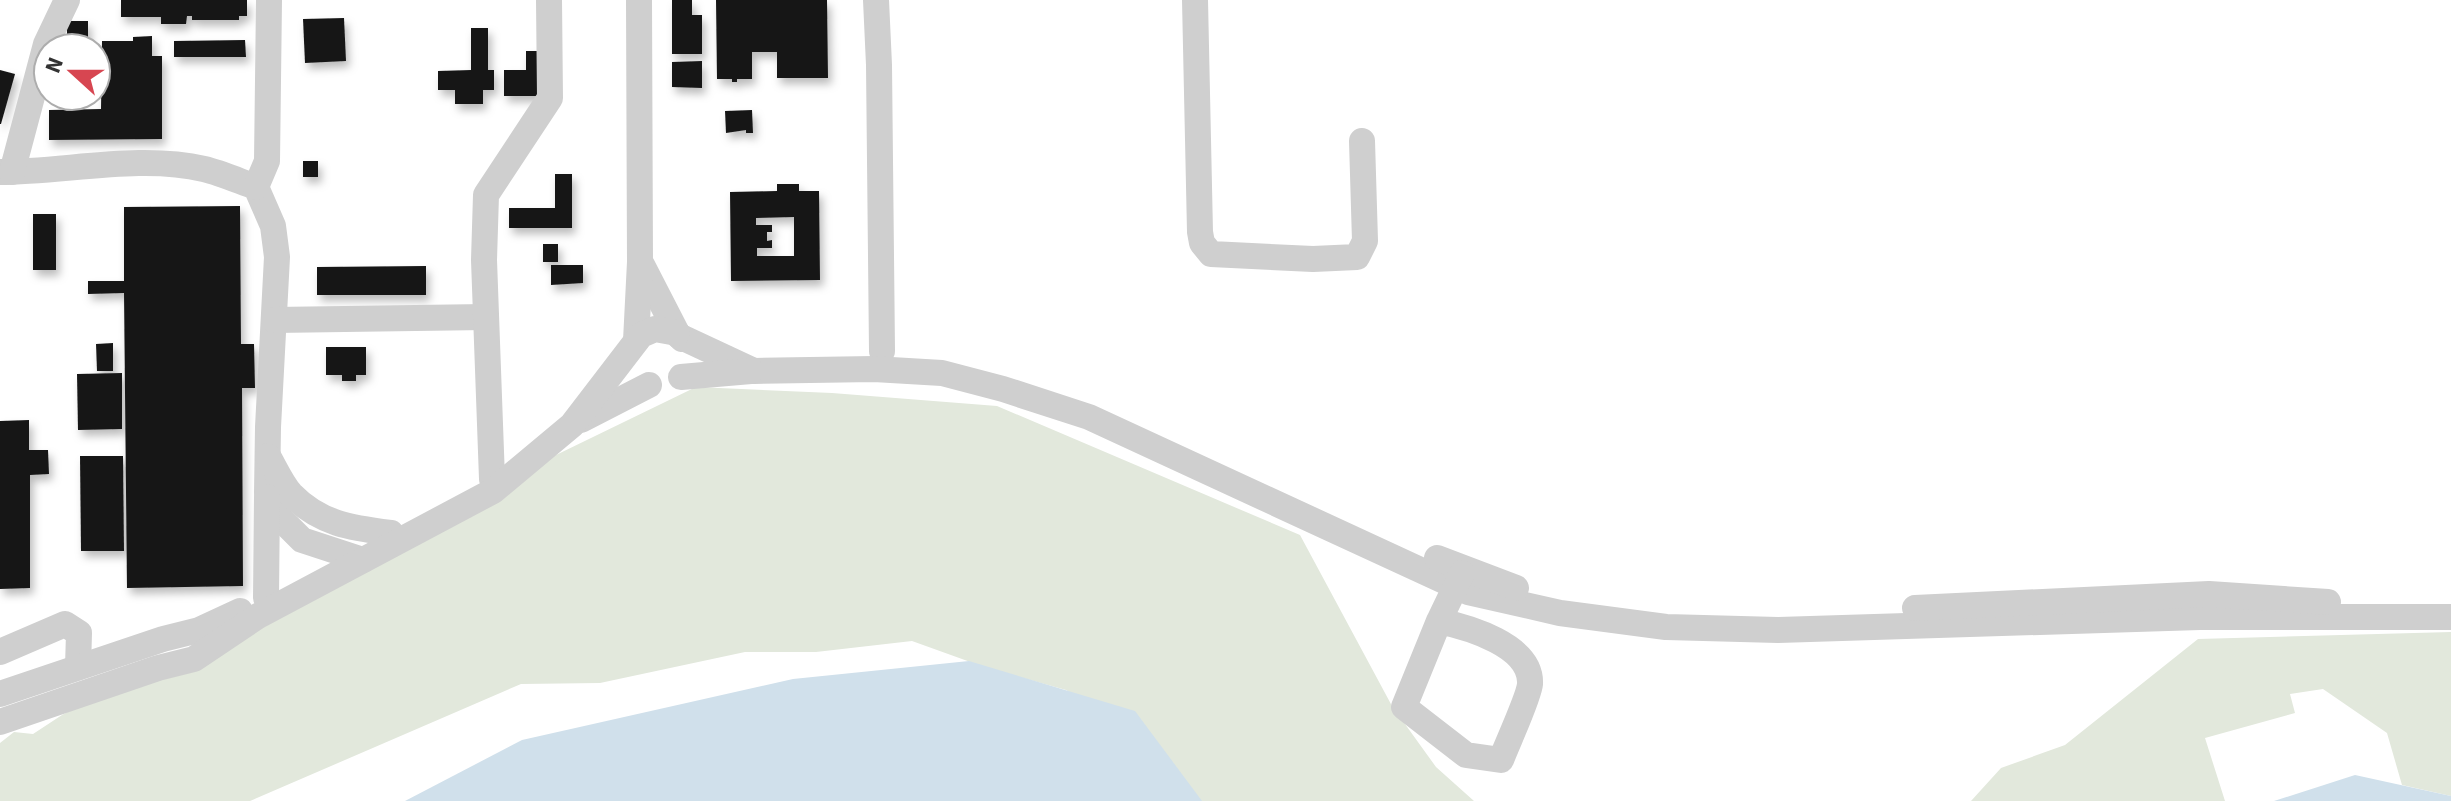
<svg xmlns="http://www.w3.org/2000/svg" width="2451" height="801" viewBox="0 0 2451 801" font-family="'Source Sans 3',sans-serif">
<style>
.green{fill:#e2e8dc}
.water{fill:#d0e0eb}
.building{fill:#191919;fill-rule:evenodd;filter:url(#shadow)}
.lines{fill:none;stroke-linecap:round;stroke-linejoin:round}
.minor{stroke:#cfcfcf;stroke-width:26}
</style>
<defs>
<filter id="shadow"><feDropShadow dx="3.5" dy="6" stdDeviation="4" flood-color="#0004"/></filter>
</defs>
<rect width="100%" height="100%" fill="#fff"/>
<g class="green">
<path d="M696,387L832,393L997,406L1300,535L1392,706L1436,767L1474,801H1186L1125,725L1066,690L987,668L912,641L816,652H745L600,683L521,684L250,801H0V743L14,732L33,734L62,715L556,455Z"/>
<path d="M2451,632V796L2402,785L2387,733L2323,689L2290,694L2295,713L2205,738L2225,801H1971L2001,768L2065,745L2198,639Z"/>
</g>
<g class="water">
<path d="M969,661L1135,711L1202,801H405L522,740L793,679Z"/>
<path d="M2355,775L2451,796V801H2274Z"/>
</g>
<g class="building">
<path d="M121,0H247V16H239V20H192V16H187L186,24H161V17H121Z"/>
<path d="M672,0H692V15H702V54H672Z"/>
<path d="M716,0H827L828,78H777V52H752V79H737V82H732V79H717Z"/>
<path d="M344,18L346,61L305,63L303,19Z"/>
<rect x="67" y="21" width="21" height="27"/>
<path d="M471,28H488V70H494V90H483V104H455V90H438V71L471,70Z"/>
<path d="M152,36V56H162V139L49,140V110L101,109L102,41H133V37Z"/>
<path d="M245,40L246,57H174V41Z"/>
<path d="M526,51H541V96H504V70H526Z"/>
<path d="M702,61V88L672,87V62Z"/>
<path d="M0,70L15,74L1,124H0Z"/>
<path d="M752,110L753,133H746V130L726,133L725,111Z"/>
<rect x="303" y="161" width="15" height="16"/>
<path d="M555,174H572V228H509V208H555Z"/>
<path d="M777,184H799V191H819L820,280L731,281L730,192L777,191ZM794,217V256H757V248H772V240L767,241V232H772V225H756V218Z"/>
<path d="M240,206L241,344H254L255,388H242L243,586L127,588L124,293L88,294V281H124V207Z"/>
<rect x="33" y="214" width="23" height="56"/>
<rect x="543" y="244" width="15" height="18"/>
<path d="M551,265H583V283L551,285Z"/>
<path d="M426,266V295H317V267Z"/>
<path d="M113,343V371H97L96,344Z"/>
<path d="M326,347H366V375H356V381H342V375H326Z"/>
<path d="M122,373V429L78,430L77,374Z"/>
<path d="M29,420V450H48L49,474L30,475V588L0,589V421Z"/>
<path d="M80,456H123L124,551H81Z"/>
</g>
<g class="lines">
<g class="minor">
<path d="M876,0L879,65L882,351"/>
<path d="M1195,0L1200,232L1202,243L1211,254L1313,259L1357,257L1365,241L1362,141"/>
<path d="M0,172C65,172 140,154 204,169C221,173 239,181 256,187L273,226L277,257L268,427L267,493L278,516L302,540L363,560"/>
<path d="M12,172L46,44L67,0"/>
<path d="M256,187L267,161L269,0"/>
<path d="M642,265L677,333L682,339"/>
<path d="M274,320L486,317"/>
<path d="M679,336L754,371L874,369L942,373L1003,389L1089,417L1468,592L1560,613L1666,627L1778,630L2200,617H2451"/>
<path d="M636,341L640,262L639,0"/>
<path d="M681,377L751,371"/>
<path d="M581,420L649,385"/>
<path d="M268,456C275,468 282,484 291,494C320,524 352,528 391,533"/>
<path d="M492,479L484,260L486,195L550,98L549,0"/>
<path d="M1437,558L1516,588"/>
<path d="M266,598L267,497"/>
<path d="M1915,608L2209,594L2328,602"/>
<path d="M1439,621C1467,627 1532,645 1530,684C1529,697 1507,744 1501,760L1466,755L1404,707L1439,621L1462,573"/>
<path d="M0,652L65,624L79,633L78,667"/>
<path d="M0,694L163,639L199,630L240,611"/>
<path d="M0,722L158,668L194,659L258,616L493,491L572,425L641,335L655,329L677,333"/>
</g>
</g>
<g transform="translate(72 72) rotate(291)"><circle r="38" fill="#ffffff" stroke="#adadad" stroke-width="2"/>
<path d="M0-6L14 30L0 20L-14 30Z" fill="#d74651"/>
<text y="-12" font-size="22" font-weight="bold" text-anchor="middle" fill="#323232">N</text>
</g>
</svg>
